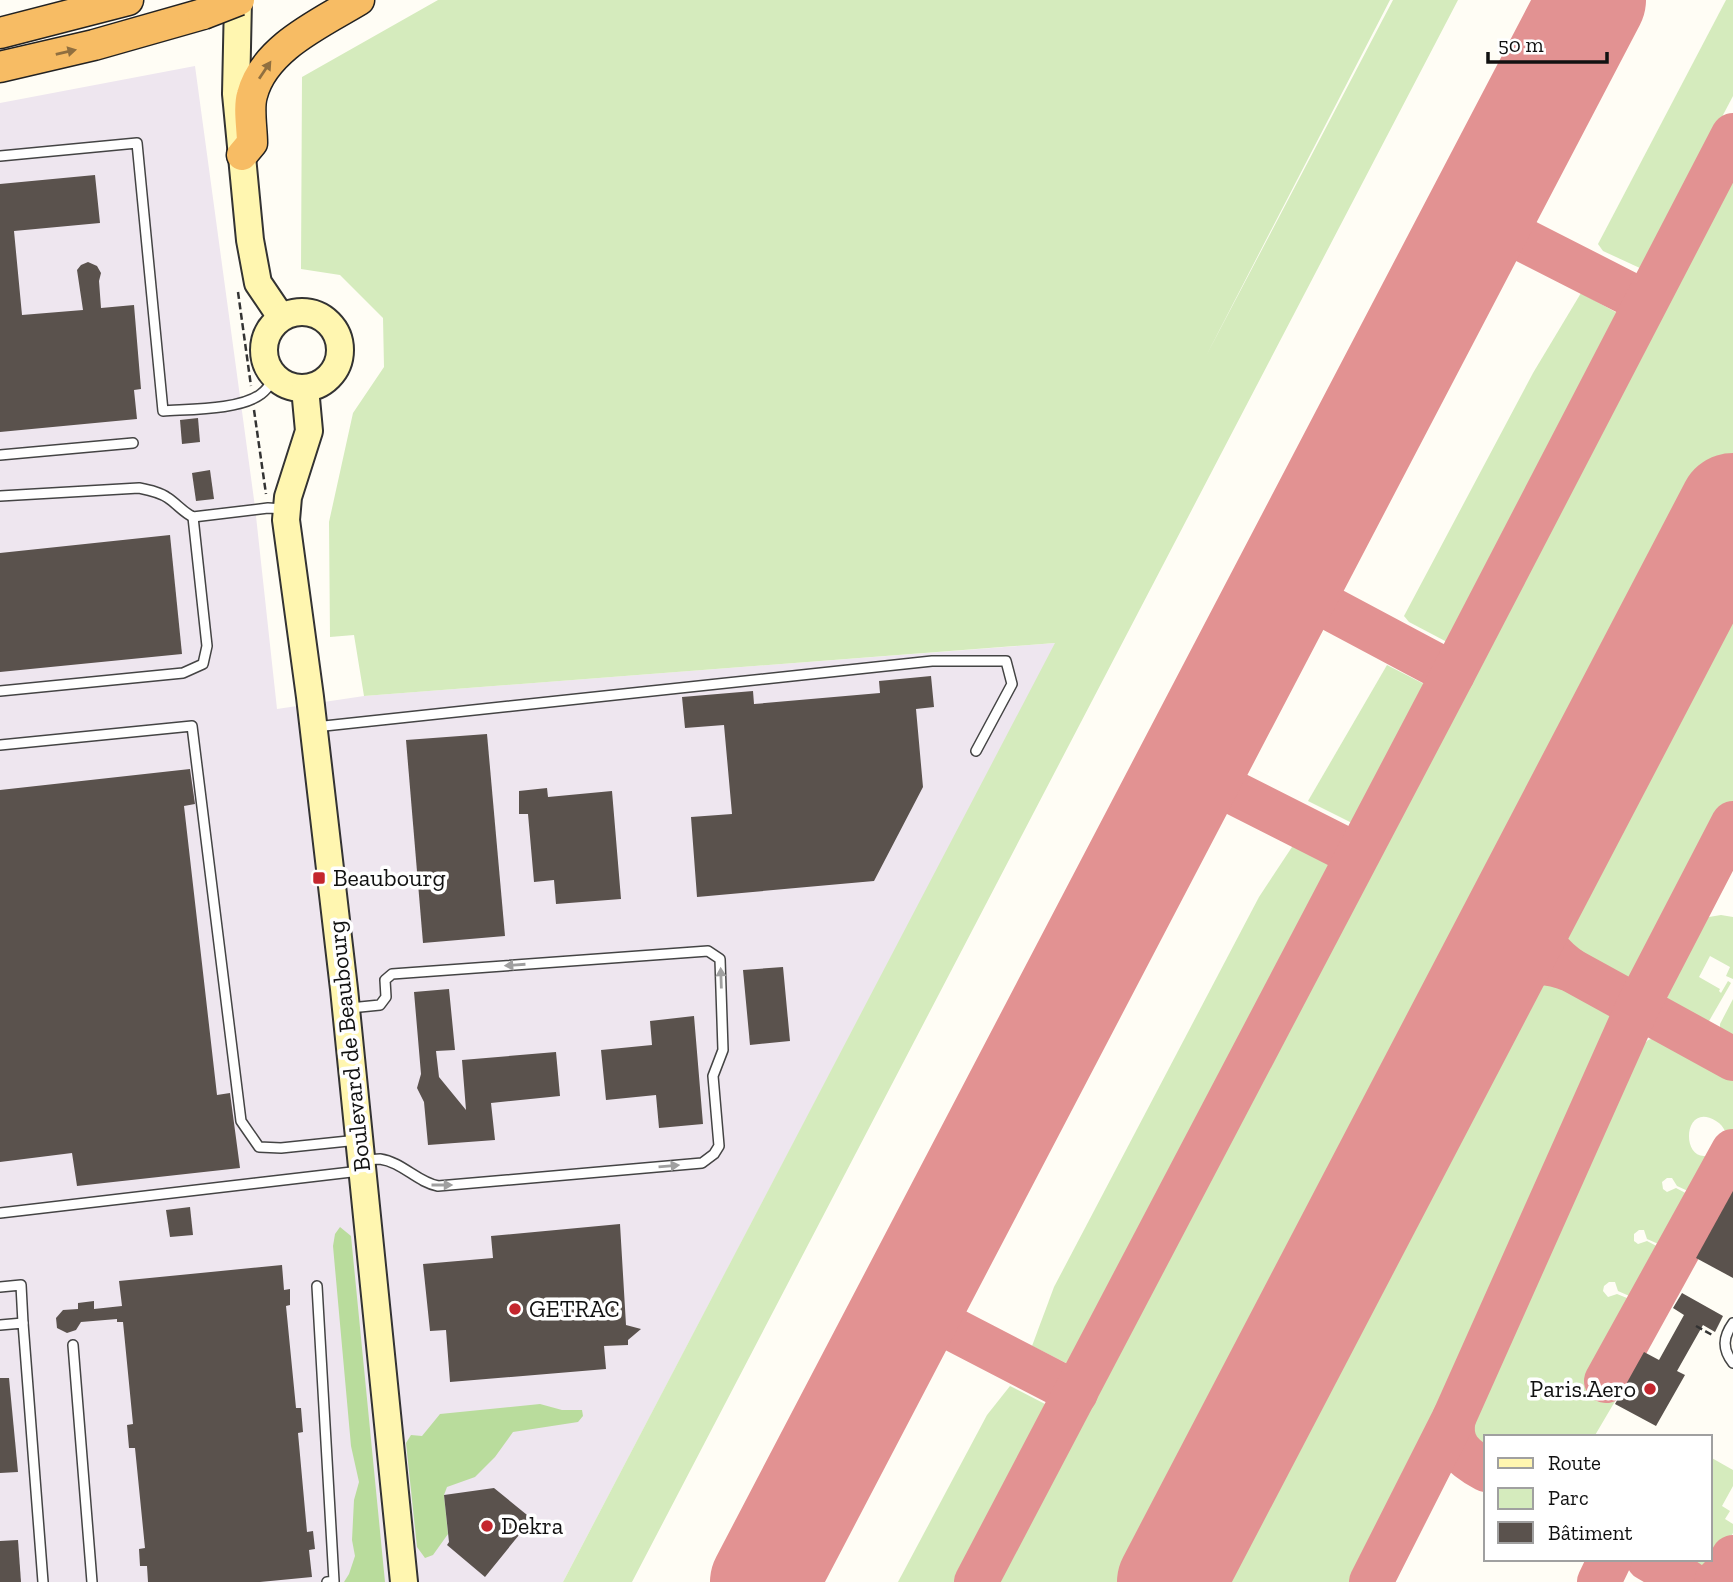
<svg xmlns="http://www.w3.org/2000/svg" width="1733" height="1582" viewBox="0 0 1733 1582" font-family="'Zilla Slab',serif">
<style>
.industrial{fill:#eee6ef}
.green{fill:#d5ebbd}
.forest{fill:#b9dc9c}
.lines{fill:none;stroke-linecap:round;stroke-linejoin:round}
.taxiway{stroke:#e29292;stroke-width:44}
.runway{stroke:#e29292;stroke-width:108}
.building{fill:#5a524d}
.service-casing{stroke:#444;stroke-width:12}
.secondary-casing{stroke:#333;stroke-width:30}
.trunk-casing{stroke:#222;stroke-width:33}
.path{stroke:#333;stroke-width:2.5;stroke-dasharray:7 3.5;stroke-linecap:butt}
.service{stroke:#fff;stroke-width:9}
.secondary{stroke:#fff6b0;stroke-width:26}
.trunk{stroke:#f7bc64;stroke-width:30}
.trunk-bridge-casing{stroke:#222;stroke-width:33;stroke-linecap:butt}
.trunk-bridge{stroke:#f7bc64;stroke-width:30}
.oneway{fill:#906f3f}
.oneway2{fill:#a0a0a0}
.poi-dot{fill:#c4262e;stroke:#fff;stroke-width:2.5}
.labels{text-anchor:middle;stroke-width:7;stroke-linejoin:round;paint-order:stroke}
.poi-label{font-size:24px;fill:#111;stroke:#fff;text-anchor:start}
.street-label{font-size:24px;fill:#111;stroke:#fff}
</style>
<rect width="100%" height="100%" fill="#fffdf5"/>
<path class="industrial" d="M195,66L255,507L277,709L364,696L1056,643L563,1582H0V103Z"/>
<g class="green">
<path d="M438,0H1390L1205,358L1393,0H1458L632,1582H563L1055,643L364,696L354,635L330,637L329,522L353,413L384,367L383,318L340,275L301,269L302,77Z"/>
<path d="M1726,0H1733V96L1642,269L1603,251L1598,244Z"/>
<path d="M1733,172V458L1146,1582H994Z"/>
<path d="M1581,293L1619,314L1447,642L1409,622L1404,616L1533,373Z"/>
<path d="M1733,562V804L1647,966C1641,973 1634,978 1624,980C1600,982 1567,959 1559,937C1553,921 1557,903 1562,888Z"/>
<path d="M1387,665L1424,684L1352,823L1308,801Z"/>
<path d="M1294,844L1331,862L1068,1364L1032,1346L1054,1287L1259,897Z"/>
<path d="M1721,915L1733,917V979L1726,976L1730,967L1710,956L1699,977L1720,989L1719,991L1721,993L1728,981L1731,983L1705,1028L1671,1006L1666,995L1694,926L1709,917Z"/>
<path d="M1547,978C1581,978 1622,999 1614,1039L1448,1412L1361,1582H1199L1492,1021C1507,995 1516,984 1547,978Z"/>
<path d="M1733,999V1037L1725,1039L1720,1034V1024Z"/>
<path d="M1658,1037L1689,1048L1733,1073V1140L1732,1143C1725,1135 1726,1127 1716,1121C1679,1098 1680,1178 1719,1150L1726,1153L1701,1197L1677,1186L1672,1178H1667L1662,1182L1663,1189L1667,1192L1676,1188L1699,1200L1672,1250L1647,1239L1644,1230H1639L1634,1234V1241L1638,1244L1647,1241L1670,1253L1643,1302L1618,1291L1615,1282H1609L1604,1286L1603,1291L1608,1297L1617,1294L1642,1304L1599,1383L1608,1387L1633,1342L1644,1352L1594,1437H1486V1455C1471,1448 1461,1443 1462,1424L1586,1147L1639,1050L1648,1040Z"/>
<path d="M1010,1386L1047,1405L956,1582H898L987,1415Z"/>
<path d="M1710,1457L1733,1470V1486L1722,1506L1730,1511L1725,1519L1733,1524V1533L1709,1577L1676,1559H1710Z"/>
</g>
<g class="forest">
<path d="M340,1227L351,1236L385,1582H344L349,1574L355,1556L352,1540L354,1500L359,1482L351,1446L333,1246L335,1234Z"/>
<path d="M540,1404L562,1410H582L583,1416L578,1422L513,1432L495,1457L475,1477L447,1487L444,1495L448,1534L433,1555L425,1558L417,1547L406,1443L411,1435L422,1436L440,1414Z"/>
</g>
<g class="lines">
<g class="taxiway">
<path d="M1478,217L1645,302"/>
<path d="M1286,585L1453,674"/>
<path d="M1189,770L1357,855"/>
<path d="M1549,860C1530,905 1526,939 1571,970"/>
<path d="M1469,1012C1494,973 1524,951 1571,970L1733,1059"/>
<path d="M908,1306L1076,1393"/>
<path d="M1606,1381L1733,1151"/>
<path d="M1454,1418C1448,1446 1464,1458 1486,1470"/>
<path d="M1648,1559L1688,1582"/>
<path d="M976,1582L1453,674L1733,135"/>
<path d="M1371,1582L1454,1418L1638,1006L1733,823"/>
<path d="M1599,1582L1610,1559"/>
<path d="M1716,1582L1724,1574L1733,1557"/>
</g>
<g class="runway">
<path d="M764,1582L1592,0"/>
<path d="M1171,1582L1733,507"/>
</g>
</g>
<g class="building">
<path d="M95,175L100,223L14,231L22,315L83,310L77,270L81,265L88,262L97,266L101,273L99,281L101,308L134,305L141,389L134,390L137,419L0,432V184Z"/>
<path d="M198,418L200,442L182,444L180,420Z"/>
<path d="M210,470L214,499L196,501L192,473Z"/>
<path d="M170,535L182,654L0,672V553Z"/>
<path d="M931,676L934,707L916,709L923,787L874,881L697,897L691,817L732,814L724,725L685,728L682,697L753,691L754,704L880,693L879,681Z"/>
<path d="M487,734L505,936L423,943L406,740Z"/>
<path d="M190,769L195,804L184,806L217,1095L230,1093L240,1168L77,1186L72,1153L0,1162V790Z"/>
<path d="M547,788L548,797L612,791L621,899L556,904L554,880L534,882L528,814H519V791Z"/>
<path d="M783,967L790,1041L750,1045L743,970Z"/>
<path d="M449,989L455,1050L436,1051L439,1077L466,1110L462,1060L556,1052L560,1096L491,1103L495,1140L428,1145L424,1102L417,1088L421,1074L414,992Z"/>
<path d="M694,1016L703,1124L659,1128L656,1095L606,1100L601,1050L652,1045L650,1021Z"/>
<path d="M1733,1191V1278L1696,1258Z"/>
<path d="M190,1207L193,1235L170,1237L166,1210Z"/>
<path d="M620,1224L626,1325L641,1329L628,1340V1345L604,1346L606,1369L450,1382L446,1330L430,1331L423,1264L493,1258L491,1236Z"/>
<path d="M282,1265L284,1290L290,1289V1305L286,1306L296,1408H301L303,1432L298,1433L307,1532L313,1531L315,1549L309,1550L312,1577L260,1582H148L147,1566H140L139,1549L145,1548L135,1448H129L127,1425L133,1424L123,1322H117V1319L81,1322L76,1330L67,1333L57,1328L56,1318L63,1310L78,1309V1303L94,1301V1309L122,1306L119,1281Z"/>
<path d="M1682,1293L1723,1316L1715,1332L1703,1325L1677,1371L1685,1375L1656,1426L1615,1404L1644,1352L1659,1360L1684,1315L1673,1308Z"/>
<path d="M0,1378H9L18,1472L0,1473Z"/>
<path d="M494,1488L532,1519L485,1577L447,1545L449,1542L444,1495Z"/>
<path d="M18,1540L21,1582H0V1541Z"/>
</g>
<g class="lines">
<defs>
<g id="service">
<path d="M0,156L137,143L163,411C189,409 240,410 261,394C267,390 271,383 275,377"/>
<path d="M0,455L133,443"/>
<path d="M0,496L139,488C149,490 160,492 168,498C177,504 183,512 193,517L268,508L285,509"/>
<path d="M0,691L183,673L203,664L207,646L193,517"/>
<path d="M315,727L932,661H1006L1012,684L976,751"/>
<path d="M0,745L192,726L241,1121L259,1147L281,1148L358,1140"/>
<path d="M350,1008L380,1005L386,997L385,980L392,974L708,951L720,959L723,1050L713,1076L719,1146L714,1154L702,1163L438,1186C417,1182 402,1162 380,1159C375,1159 368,1160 363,1161"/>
<path d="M0,1213L360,1171"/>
<path d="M317,1286L334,1581L327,1582"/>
<path d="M0,1287L21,1285L23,1323"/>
<path d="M1733,1323C1723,1337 1722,1349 1733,1363"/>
<path d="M0,1325L23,1323L43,1582"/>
<path d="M73,1345L92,1582"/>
</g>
<g id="secondary">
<path d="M238,0L236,94L250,240L258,283L281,317"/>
<circle cx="302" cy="350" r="38"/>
<path d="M305,388L309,431L288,497L286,520L310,697L344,989L404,1582"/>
</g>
<g id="trunk">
<path d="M0,33L128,0"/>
<path d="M0,67L94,45L203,14"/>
<path d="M242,155L252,143C252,129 248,108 252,95C264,48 321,23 359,0"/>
</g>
</defs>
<use href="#service" class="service-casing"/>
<use href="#secondary" class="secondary-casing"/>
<use href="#trunk" class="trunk-casing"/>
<g class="path">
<path d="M238,292L251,386"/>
<path d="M254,410L266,494"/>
<path d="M1696,1326L1714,1336"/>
</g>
<use href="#service" class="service"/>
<use href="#secondary" class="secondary"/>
<use href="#trunk" class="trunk"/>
<defs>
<path id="trunk-bridge" d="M203,14L239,0"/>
</defs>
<use href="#trunk-bridge" class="trunk-bridge-casing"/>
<use href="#trunk-bridge" class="trunk-bridge"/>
</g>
<defs><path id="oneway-solid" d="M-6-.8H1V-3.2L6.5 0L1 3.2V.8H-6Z" transform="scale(1.75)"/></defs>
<g class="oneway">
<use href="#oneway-solid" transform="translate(66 52) rotate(-13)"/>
<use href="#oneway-solid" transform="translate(265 70) rotate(-56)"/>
</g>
<g class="oneway2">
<use href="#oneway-solid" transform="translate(515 965) rotate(176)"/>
<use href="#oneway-solid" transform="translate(721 978) rotate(-92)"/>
<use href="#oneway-solid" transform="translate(669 1166) rotate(-5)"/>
<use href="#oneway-solid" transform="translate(442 1185)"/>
</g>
<g class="poi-dot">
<rect x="312" y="871" width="14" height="14" rx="3.5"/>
<circle cx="515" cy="1309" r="7"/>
<circle cx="1650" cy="1389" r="7"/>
<circle cx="487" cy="1526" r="7"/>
</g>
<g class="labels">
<g class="poi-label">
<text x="333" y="886">Beaubourg</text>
<text x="529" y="1317">GETRAC</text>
<text x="1636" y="1397" text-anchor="end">Paris.Aero</text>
<text x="501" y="1534">Dekra</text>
</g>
<g class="street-label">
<text transform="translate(349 1046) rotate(-96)" y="8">Boulevard de Beaubourg</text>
</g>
</g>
<rect x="1484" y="1435" width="228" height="126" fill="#ffffff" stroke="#a0a0a0" stroke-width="2"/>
<rect x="1498" y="1458" width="35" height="10" fill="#fff6b0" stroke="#a0a0a0" stroke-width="2"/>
<text x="1548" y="1470" font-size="21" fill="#111111">Route</text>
<rect x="1498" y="1488" width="35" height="21" fill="#d5ebbd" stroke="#a0a0a0" stroke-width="2"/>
<text x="1548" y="1505" font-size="21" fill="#111111">Parc</text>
<rect x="1498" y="1522" width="35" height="21" fill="#5a524d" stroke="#a0a0a0" stroke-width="2"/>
<text x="1548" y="1540" font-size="21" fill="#111111">Bâtiment</text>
<path d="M1488 52v10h119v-10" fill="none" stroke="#111111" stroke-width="3.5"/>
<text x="1498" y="52" font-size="21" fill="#111111" stroke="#ffffff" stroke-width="5" paint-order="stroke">50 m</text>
</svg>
